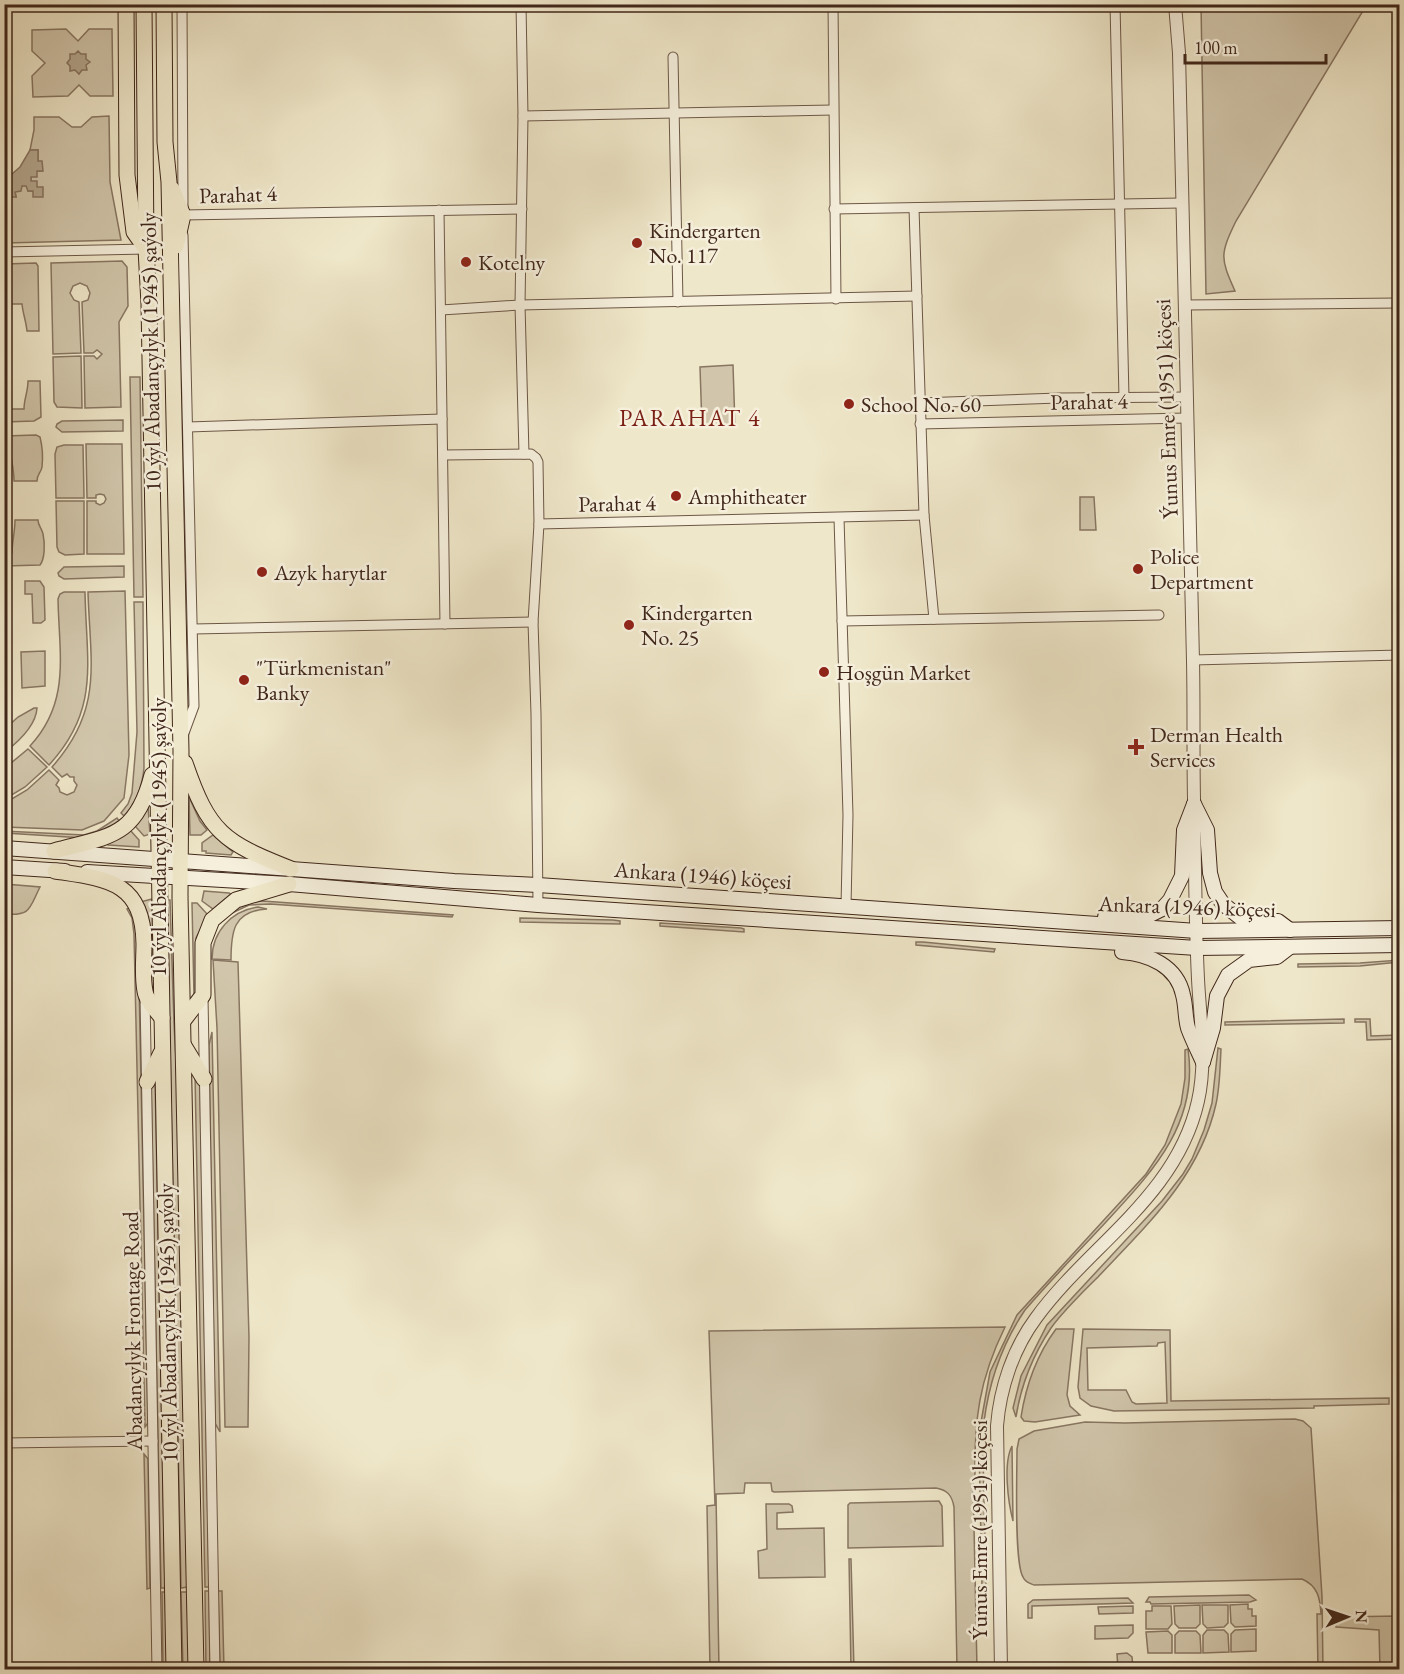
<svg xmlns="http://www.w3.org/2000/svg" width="1404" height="1674" viewBox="0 0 1404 1674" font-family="'EB Garamond',serif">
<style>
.green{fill:#d1c6ab;stroke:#887662;stroke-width:1.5;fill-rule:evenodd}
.water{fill:#b4a68e;stroke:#867360;stroke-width:1.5}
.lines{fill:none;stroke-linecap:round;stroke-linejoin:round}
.minor-casing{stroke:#6c5746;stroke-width:11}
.tertiary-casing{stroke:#6c5746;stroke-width:14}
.secondary-casing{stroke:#40271a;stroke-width:16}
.primary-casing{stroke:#40271a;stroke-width:17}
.minor{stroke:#f5efdc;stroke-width:9}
.tertiary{stroke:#f5efdc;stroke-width:12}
.secondary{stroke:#f5efdc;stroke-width:14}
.primary{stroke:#efe7c9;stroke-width:15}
.poi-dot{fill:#8f2418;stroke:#f5efdc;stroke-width:2}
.labels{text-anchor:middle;stroke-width:5;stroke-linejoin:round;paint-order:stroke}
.street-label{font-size:22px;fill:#40271a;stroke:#f5efdc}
.poi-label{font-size:22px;fill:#40271a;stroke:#f5efdc;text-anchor:start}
.neighbourhood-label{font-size:24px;letter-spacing:1.5px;fill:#7a1f14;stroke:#f5efdc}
</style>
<rect width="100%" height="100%" fill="#efe7c9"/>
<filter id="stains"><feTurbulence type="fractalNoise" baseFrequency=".00333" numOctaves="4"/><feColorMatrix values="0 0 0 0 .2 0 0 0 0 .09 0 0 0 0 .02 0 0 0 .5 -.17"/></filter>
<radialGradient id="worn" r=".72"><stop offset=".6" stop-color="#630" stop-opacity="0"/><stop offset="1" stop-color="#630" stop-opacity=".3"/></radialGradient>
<g class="green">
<path d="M1201,5H1371L1364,9L1236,221C1220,254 1220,258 1235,291L1206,294Z"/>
<path d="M66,29L78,41L89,29H112L113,96H90L79,85L68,96L33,97L32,76L45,63L32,51V30Z"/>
<path d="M109,116L110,182L121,240L5,243L4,193L16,197L15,191L21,186L27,185L28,191H33L37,187L31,181V177L37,171H42L38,161V150H30L34,130V117H59L72,127H81L92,117Z"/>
<path d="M122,261L127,267L128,306L119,322L121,407L85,408L84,356H94L97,359L102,354L97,350L93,353H84L82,302L88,300L90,293L87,286L80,283L73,286L70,293L74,300L79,302L81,353L53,354L51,263Z"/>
<path d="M36,263L38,266L39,331H27C26,321 23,314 22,304H5V264Z"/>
<path d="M81,356L82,408L57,407L54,402L53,357Z"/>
<path d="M733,365L735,426L702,427L700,367Z"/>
<path d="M130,377H140L143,597H134Z"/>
<path d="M28,381H40L41,417L34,421L5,422V409H24C24,399 28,392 28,381Z"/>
<path d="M123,420V431L62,432L56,427L57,424L62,421Z"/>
<path d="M36,435L40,437C42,445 43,458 42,467C41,473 37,474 37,481H14C14,469 11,460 10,448H5V436Z"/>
<path d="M122,444L124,554H87V501H96V503L100,505L104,503L106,499L104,495L100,494L96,495V498H87L86,444Z"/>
<path d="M64,445H83L84,498H56L55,454L57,447Z"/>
<path d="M1080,497H1094L1096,530H1080Z"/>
<path d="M56,501H84V554L65,555L59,552L57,547Z"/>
<path d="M15,520H38C38,526 42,528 43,534C45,543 45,559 40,565L5,566V554L12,553C12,542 15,532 15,520Z"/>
<path d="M124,566V577L64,579L59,576L58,573L64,567Z"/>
<path d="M25,581H40L44,587L45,620L41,623H33L32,594H25Z"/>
<path d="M125,591L129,755L124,798L104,821L82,830L5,827V803L27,790L49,770L59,780L56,785L59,788L60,792L67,795L74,792L77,785L74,781V777H70L67,774L62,777L52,767C104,709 90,663 88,592Z"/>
<path d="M64,592H85C86,661 101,709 49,765L30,746C71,702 59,654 58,599L60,594Z"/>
<path d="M134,602H143L144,768C142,787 137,802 124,816L121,813L128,804L132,793L137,732Z"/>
<path d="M45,651V686L22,688L21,652Z"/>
<path d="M34,708H37C36,726 18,742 5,752V729L18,717Z"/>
<path d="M28,749L47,767L25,787L5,799V768Z"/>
<path d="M189,797L200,821L207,830L201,835H190Z"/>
<path d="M148,806L150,834L144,836L135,826Z"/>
<path d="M117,818L120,822L116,825L84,838L5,833L4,831L84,835L97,831Z"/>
<path d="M130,830L139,840V847L108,845V843Z"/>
<path d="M213,835L233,852L231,855L206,853V851H202V843Z"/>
<path d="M5,884L40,887C29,909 31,916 5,914Z"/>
<path d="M204,891L229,893L231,894L213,909L202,901Z"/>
<path d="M152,899L154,994L153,996L140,902Z"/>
<path d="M167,900H170L174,1023L180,1137L187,1587L181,1588Z"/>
<path d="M263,901L453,915L452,917L270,904L249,905L232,913C240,904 251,902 263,901Z"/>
<path d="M192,903H197L208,915L196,938L197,992L194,996Z"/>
<path d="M130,907L138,934L148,1423L145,1427L134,934L132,918L127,909Z"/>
<path d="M258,907L267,909C233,911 231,932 231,960L212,959C212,932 231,911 258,907Z"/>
<path d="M520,918L613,920L620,921V924L520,922Z"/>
<path d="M660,923L741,928L744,929V932L660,926Z"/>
<path d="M916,942H923L995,949L994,952L916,945Z"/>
<path d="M213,960L238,962L249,1337L248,1427H225L217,1028Z"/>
<path d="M1400,960L1399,962L1360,966L1298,967V964L1360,963Z"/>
<path d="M1344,1019V1023L1225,1025V1022Z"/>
<path d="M1355,1019H1370L1371,1036L1399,1035V1039L1367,1040L1366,1022H1355Z"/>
<path d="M212,1032L220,1432L215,1423L209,1045Z"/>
<path d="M1218,1048L1221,1049C1220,1067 1220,1086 1216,1104C1200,1176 1147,1225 1098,1277C1082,1293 1065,1309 1051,1328C1033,1355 1021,1385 1016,1417L1013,1408L1021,1376L1047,1325L1162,1201L1183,1174L1192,1159L1204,1130L1212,1103Z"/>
<path d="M1188,1049C1199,1124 1152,1172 1106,1222C1079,1251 1051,1280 1025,1310C1002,1344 989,1382 984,1422H981L990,1372L1017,1315L1146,1174L1165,1145L1181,1104L1185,1078V1050Z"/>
<path d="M195,1075L200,1085L209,1587H205Z"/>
<path d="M155,1076L165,1588H161L151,1083Z"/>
<path d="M1005,1327C979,1380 974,1420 975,1478L973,1479L977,1669H957L954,1507C952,1496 948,1490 936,1488L774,1492L772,1491L771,1483H745L744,1493L716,1494L719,1669H710L707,1506L715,1505L709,1331Z"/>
<path d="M1056,1329H1074L1067,1395L1070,1406L1080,1415L1035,1422L1024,1421L1021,1417C1026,1385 1036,1356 1056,1329Z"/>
<path d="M1083,1329L1170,1330L1171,1401L1389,1398V1404L1314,1406V1408L1114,1411L1091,1406L1080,1398L1078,1387ZM1165,1342L1167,1403L1136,1404L1132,1402L1126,1390H1088L1087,1348L1157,1346L1158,1343Z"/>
<path d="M1295,1419L1303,1421L1311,1428L1322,1596L1323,1669H1318L1317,1614H1321C1320,1598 1318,1586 1302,1579L1034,1585C1029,1583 1025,1582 1023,1577C1014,1563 1017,1472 1017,1449L1019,1439L1034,1431L1085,1422L1125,1423Z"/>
<path d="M979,1446L983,1455L986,1586H982Z"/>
<path d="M1012,1446L1013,1521C1008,1502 1003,1463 1012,1446Z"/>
<path d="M144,1454L148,1459L150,1588L147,1589Z"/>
<path d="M939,1501L942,1506L943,1546L848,1548V1505L850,1503Z"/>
<path d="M766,1504H789L792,1506L793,1512L777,1513V1529L824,1528L825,1577L759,1578L758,1551L767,1549Z"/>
<path d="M849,1559H851L854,1670L851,1669Z"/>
<path d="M205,1591H209L210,1669H206Z"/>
<path d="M218,1591H222L224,1669H220Z"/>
<path d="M162,1592H165L167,1669H163Z"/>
<path d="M181,1592H187L189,1669H183Z"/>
<path d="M1249,1595L1256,1600L1250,1602L1151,1604L1150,1602H1146L1149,1597Z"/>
<path d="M1128,1598L1133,1603L1032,1606V1618H1028V1604L1033,1600Z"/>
<path d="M1248,1604V1609H1252V1616H1256V1626L1235,1627L1231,1623L1230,1605Z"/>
<path d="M1200,1605V1624L1196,1628H1179L1175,1624L1174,1606Z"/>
<path d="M1202,1605H1228V1623L1224,1627L1207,1628L1203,1624Z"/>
<path d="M1133,1606V1613L1099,1614L1098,1607Z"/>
<path d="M1152,1606H1171L1172,1624L1168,1629H1146V1611H1152Z"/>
<path d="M1399,1616V1669H1380L1379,1630L1336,1627V1617Z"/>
<path d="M1133,1625V1633L1128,1638L1095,1639V1626Z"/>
<path d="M1256,1629V1651L1231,1652V1634L1235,1630Z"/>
<path d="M1207,1630H1224L1228,1634L1229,1652L1203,1653V1635Z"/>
<path d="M1168,1631L1172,1635V1653H1148L1146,1632Z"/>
<path d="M1179,1631H1196L1200,1635L1201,1653H1175V1635Z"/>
<path d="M1127,1653L1132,1657L1133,1669H1118L1117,1654Z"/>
</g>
<g class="water">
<path d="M78,51L81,54H86V59L90,62L86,65L87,70H82L79,74L75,70L70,71V66L67,63L70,59V54H75Z"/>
<path d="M30,150H38V161H42L43,171H37V177H31V181H37V187H43V197H33V191H28L26,186H22L21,191L15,192L16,197H6L5,180L20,167Z"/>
</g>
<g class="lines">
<defs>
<g id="minor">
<path d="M182,4L183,207"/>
<path d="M521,4L523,116L520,305L524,454"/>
<path d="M833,4L836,299"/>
<path d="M1115,4L1124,398"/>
<path d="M673,57L678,302"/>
<path d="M523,116L833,110"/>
<path d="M914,208L924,515L934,619"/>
<path d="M834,209L1181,203"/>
<path d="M439,210L445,624"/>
<path d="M183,215L522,209"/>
<path d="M183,235L194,706L184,733"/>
<path d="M4,252L146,249"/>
<path d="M1184,305L1400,303"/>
<path d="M441,310L520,305L917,296"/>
<path d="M920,403L1059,398L1186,397"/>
<path d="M920,424L1187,418"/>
<path d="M188,427L442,419"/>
<path d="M443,455L531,454L536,458L538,462L539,524L533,622L536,714L538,905"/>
<path d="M839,518L848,815L846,906"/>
<path d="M539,524L924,515"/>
<path d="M842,621L1159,615"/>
<path d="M193,629L533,622"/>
<path d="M1193,660L1400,655"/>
<path d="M145,997L157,1670"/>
<path d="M203,997L215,1670"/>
<path d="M4,1443L153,1441"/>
</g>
<path id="tertiary" d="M1001,1670L997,1426C1000,1388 1013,1349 1036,1318C1089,1245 1177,1196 1198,1101C1207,1061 1200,1019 1198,979C1195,919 1195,858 1194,798C1193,752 1194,707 1193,661C1190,458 1182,256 1179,53L1175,4"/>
<g id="secondary">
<path d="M1194,804L1207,830L1210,873L1215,892L1223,904L1242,919L1250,921H1278L1290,930"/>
<path d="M4,848L454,881L538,885L1197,931L1400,928"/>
<path d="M4,867L65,871"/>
<path d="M87,872L289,884L538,905L1197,948L1400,945"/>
<path d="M1105,917H1146L1162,909L1170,900L1182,876L1184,830L1194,804"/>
<path d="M1122,952C1149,954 1177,966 1183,995C1186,1006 1185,1017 1188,1028C1192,1039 1198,1051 1203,1062"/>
<path d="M1203,1062L1213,1028L1217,996L1228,975L1249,960L1277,957L1290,947"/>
</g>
<g id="primary">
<path d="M126,4L127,175L134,232L146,249"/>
<path d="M144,4L146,249L149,304L174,1670"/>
<path d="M164,4L165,142L169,182L181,751L180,897L196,1670"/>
<path d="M172,189L183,215L176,246"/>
<path d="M185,763C209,833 223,842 291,869"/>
<path d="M54,851C109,836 136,838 152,775"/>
<path d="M55,871C107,879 143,881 144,944C144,958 142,976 145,991C146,1000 156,1010 162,1018"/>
<path d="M183,1021L203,995V943L212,920L236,900L289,884"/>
<path d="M184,1046L204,1079"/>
<path d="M147,1082L161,1053"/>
</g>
</defs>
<use href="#minor" class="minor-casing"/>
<use href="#tertiary" class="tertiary-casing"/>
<use href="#secondary" class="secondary-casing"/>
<use href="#primary" class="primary-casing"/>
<use href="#minor" class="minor"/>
<use href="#tertiary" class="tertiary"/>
<use href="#secondary" class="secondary"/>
<use href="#primary" class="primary"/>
</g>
<g class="poi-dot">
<circle cx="637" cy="243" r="6"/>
<circle cx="466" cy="262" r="6"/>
<circle cx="849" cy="404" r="6"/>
<circle cx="676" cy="496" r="6"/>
<circle cx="1138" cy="569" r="6"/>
<circle cx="262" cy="572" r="6"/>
<circle cx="629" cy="625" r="6"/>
<circle cx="824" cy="672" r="6"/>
<circle cx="244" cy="680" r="6"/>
<path d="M1133 738h6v6h6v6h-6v6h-6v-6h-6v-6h6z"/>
</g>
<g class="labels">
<g class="street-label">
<text transform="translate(238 194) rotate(-2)" y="8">Parahat 4</text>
<text transform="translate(150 352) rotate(-91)" y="8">10 ýyl Abadançylyk (1945) şaýoly</text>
<text transform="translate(1089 401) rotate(-1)" y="8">Parahat 4</text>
<text transform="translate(1166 409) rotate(-92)" y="8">Ýunus Emre (1951) köçesi</text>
<text transform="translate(617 503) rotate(-1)" y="8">Parahat 4</text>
<text transform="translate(158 837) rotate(-90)" y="8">10 ýyl Abadançylyk (1945) şaýoly</text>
<text transform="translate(703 875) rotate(4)" y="8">Ankara (1946) köçesi</text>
<text transform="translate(1187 906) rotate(2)" y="8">Ankara (1946) köçesi</text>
<text transform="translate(167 1323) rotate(-91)" y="8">10 ýyl Abadançylyk (1945) şaýoly</text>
<text transform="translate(132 1331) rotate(-91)" y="8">Abadancylyk Frontage Road</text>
<text transform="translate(979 1530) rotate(-90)" y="8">Ýunus Emre (1951) köçesi</text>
</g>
<g class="poi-label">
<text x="649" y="238">Kindergarten<tspan x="649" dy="25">No. 117</tspan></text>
<text x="478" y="270">Kotelny</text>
<text x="861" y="412">School No. 60</text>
<text x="688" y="504">Amphitheater</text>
<text x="1150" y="564">Police<tspan x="1150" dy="25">Department</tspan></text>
<text x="274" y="580">Azyk harytlar</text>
<text x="641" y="620">Kindergarten<tspan x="641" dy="25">No. 25</tspan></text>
<text x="256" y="675">"Türkmenistan"<tspan x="256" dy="25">Banky</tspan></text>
<text x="836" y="680">Hoşgün Market</text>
<text x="1150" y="742">Derman Health<tspan x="1150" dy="25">Services</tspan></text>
</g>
<g class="neighbourhood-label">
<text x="690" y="426">PARAHAT 4</text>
</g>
</g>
<rect width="1404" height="1674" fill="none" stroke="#efe7c9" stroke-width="24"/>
<rect x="6" y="6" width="1392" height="1662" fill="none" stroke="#40271a" stroke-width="3"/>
<rect x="12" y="12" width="1380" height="1650" fill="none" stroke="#40271a" stroke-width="1.5"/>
<g transform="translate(1347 1617) rotate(88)" stroke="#f5efdc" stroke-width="4.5" paint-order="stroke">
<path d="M0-4.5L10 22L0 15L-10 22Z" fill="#40271a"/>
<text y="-9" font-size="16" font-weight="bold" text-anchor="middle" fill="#40271a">N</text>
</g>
<path d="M1185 54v9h141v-9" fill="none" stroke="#40271a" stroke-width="3"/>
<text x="1194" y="54" font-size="18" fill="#40271a" stroke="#f5efdc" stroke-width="4.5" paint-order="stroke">100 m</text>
<rect width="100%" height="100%" filter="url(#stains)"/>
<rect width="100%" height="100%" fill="url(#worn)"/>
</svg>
